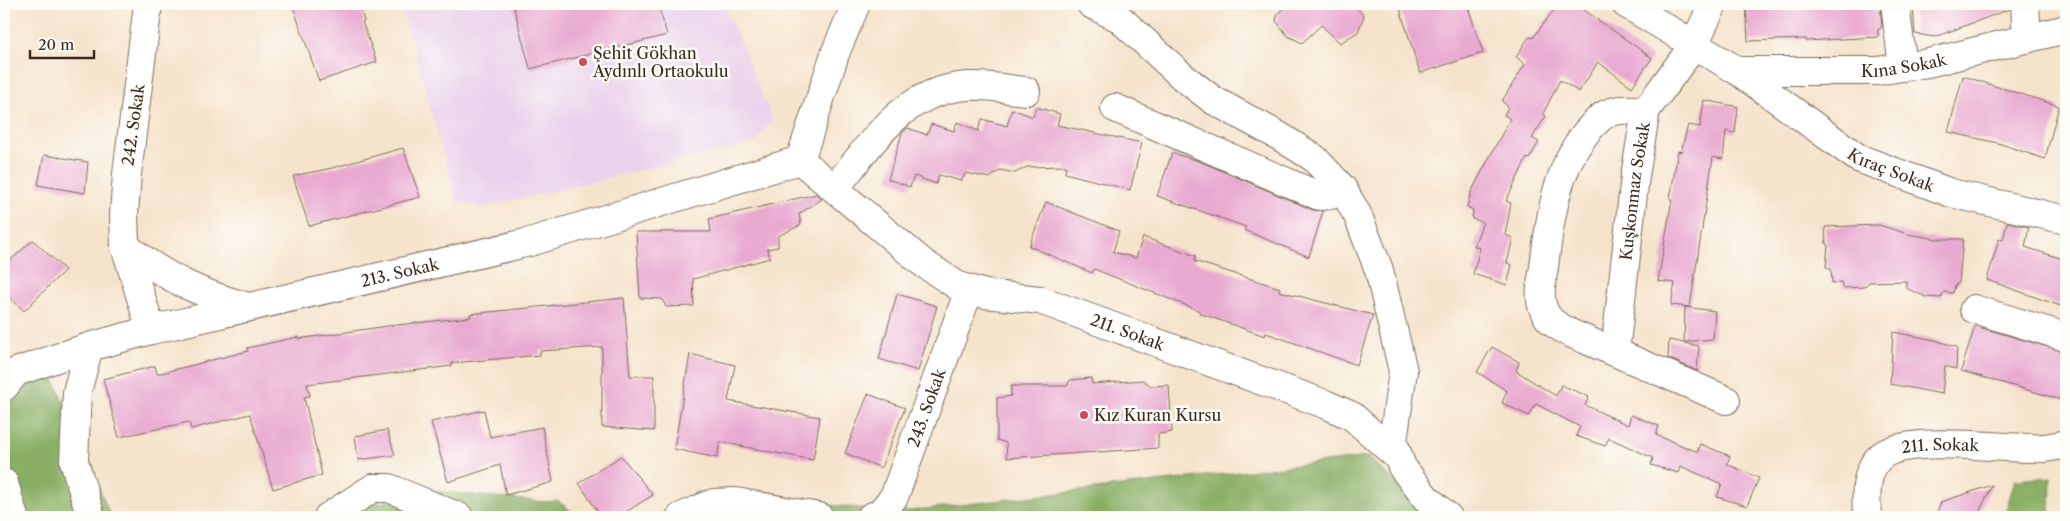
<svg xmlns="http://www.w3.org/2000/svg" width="2070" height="521" viewBox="0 0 2070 521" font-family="'Libre Caslon Text',serif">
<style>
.built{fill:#ead1ec}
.forest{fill:#89af65;stroke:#626c42}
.building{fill:#e9aad1}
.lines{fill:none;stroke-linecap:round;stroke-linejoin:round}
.minor-casing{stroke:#7c6b5b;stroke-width:30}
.minor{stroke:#fff;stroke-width:28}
.poi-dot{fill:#d1495b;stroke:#fdfcf7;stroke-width:2}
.labels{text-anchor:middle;stroke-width:5;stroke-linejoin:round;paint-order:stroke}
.poi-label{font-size:16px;fill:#3b2a1e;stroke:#fdfcf7;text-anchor:start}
.street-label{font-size:16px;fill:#3b2a1e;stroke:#fdfcf7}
</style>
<rect width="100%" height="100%" fill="#fdfcf7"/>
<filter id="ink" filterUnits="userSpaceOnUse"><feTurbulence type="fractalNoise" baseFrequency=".02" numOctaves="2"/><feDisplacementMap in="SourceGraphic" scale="10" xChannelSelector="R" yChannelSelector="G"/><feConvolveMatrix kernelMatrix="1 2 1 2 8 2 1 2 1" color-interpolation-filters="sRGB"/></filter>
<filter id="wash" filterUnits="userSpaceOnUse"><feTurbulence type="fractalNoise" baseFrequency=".0096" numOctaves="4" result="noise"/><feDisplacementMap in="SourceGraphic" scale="20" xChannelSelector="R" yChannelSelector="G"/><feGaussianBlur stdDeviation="1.12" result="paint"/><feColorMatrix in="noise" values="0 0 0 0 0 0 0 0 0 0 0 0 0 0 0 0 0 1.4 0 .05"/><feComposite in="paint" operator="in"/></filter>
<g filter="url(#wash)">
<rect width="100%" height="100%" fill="#f5e3cb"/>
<path class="built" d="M401,4H724L773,120L755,143L481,208L457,201Z"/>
<g class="forest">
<path d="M45,357L111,517H4V361Z"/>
<path d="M1368,457L1433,517H654L696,492L900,512Z"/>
<path d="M2051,477L2050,517H2004L2015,480Z"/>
<path d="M432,491L544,502L558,501L579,517H317Z"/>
</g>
<g id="blocks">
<g class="building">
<path d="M292,4H359L364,21L362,22L377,62L319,81Z"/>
<path d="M513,4H658L667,35L530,69Z"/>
<path d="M1288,4H1354L1364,16L1358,32L1340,43L1321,25L1302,43L1288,36L1276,21L1278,13Z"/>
<path d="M1418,4H1467L1483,53L1420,73L1400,9Z"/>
<path d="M1558,4H1589L1584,10L1652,58L1632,87L1598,62L1579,92L1560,80L1543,114L1546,116L1532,138L1539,142L1529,159L1527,158L1506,201L1511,203L1505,235L1513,238L1507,263L1512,265L1507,285L1473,274L1480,248L1474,246L1483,222L1472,219L1473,210L1467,207L1471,192L1510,119L1504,115L1508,107L1502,101L1525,64L1516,57L1529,37L1533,38Z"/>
<path d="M1773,4V7L1820,4L1833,6L1880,4L1882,27L1878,30V37L1806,41V39L1748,41L1746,5Z"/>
<path d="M1921,4H2010V9L1935,37L1915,34L1913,7Z"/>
<path d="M1963,76L2059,106L2045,159L1998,143L1948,132Z"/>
<path d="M1704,100L1738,107L1735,133L1726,131L1723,159L1713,157L1690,307L1671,305L1675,283L1658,281L1672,199H1670L1678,151L1681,152L1688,125L1700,127Z"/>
<path d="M1036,107L1060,114L1057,125L1142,143L1130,190L1065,173L1066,166L1027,167L1015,173L1000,170L990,178L966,173L961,181L939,175L936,184L914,176L910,187L888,179L902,133L908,128L927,135L931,124L954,131L957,122L978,131L982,119L1007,126L1012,109L1033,117Z"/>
<path d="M403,148L420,197L309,226L293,176L332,168Z"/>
<path d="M1172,153L1199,161L1313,210L1323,211L1309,257L1244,230L1246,227L1157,196Z"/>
<path d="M44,155L88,162L85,193L38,185Z"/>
<path d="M816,194L822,199L799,214L801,225L778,236V247L767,249L770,258L693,279L694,306L666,307L662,299L640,298L636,232H711L709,219Z"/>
<path d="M1046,202L1119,231L1113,252L1136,258L1143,237L1196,256L1194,261L1280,288L1279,291L1373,315L1357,365L1266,333L1265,336L1199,313L1200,311L1094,269L1092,273L1029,246Z"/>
<path d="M2007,222L2029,227L2025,247L2066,260V308L1987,280L1999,239L2003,240Z"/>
<path d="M1879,225L1908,234L1937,239H1963L1959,283L1955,285L1953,293L1944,292L1941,298L1926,297L1906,288V281L1869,282L1864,287L1843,288L1841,282L1832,283L1831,269L1826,267L1828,245L1826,244L1825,227Z"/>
<path d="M33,240L65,270L24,311L4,292V266Z"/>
<path d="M897,294L937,306L918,371L879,359Z"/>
<path d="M624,298L630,376H654V431L602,427V347L540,351V355L452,363V366L307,384L310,396L304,397L322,475L273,489L250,414L191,429L189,422L119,437L103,379L155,366L157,374L248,351L247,348L298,337V339L388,326L471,317L470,314Z"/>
<path d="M1685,307L1715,311L1713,339L1684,342Z"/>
<path d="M1975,326L2066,352V401L1961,371Z"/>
<path d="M1893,332L1935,340L1957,347L1956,369L1945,366L1942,394L1890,384Z"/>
<path d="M1669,340L1699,346L1697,371L1668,358Z"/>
<path d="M1492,347L1519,362L1516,371L1556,396L1561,385L1589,397L1585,405L1628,425L1631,415L1659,426L1656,435L1698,452L1700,444L1730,456L1727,464L1759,478L1747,506L1717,497L1722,484L1680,466L1678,473L1651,465L1653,458L1609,438L1605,446L1576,436L1580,427L1536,404L1529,416L1502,403L1507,391L1477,372Z"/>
<path d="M690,354L735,365L728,401L820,417L813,460L720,442L717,458L674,449Z"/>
<path d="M1091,378L1092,384L1143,380L1151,386L1169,385L1172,432L1158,434V448L1007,458L1006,443L997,440V398L1011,396V386H1067L1070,380Z"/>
<path d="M868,394L905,408L881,468L845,453Z"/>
<path d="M484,410L490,437L542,427L553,482L506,495L500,465L448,482L431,422Z"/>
<path d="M387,430L395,455L358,460L355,436Z"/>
<path d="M621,456L653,495L618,517H601L579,483Z"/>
<path d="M1992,485L1977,517H1935L1941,502Z"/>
</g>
</g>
</g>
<g filter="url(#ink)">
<use href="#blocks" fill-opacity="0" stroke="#7c6b5b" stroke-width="1"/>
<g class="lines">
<defs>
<g id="minor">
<path d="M148,4L127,174L124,214L125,246L151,330"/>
<path d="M1091,4L1119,18L1183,77L1213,100L1279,136L1314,158L1342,188L1358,216L1379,270L1403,371L1393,441L1402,467L1426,498L1448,517"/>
<path id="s1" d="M1626,4L1738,71L1858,158L1951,193L2066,220"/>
<path d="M1895,4L1903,67"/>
<path d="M2025,4L2027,39"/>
<path id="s2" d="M1738,71H1877L1928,63L2066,29"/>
<path d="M1115,108L1319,196L1331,195L1342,188"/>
<path d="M1646,110C1629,110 1612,107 1599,119C1558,156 1550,215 1544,267C1542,279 1538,297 1543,308C1548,322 1558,326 1570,333L1726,400"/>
<path id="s3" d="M800,160L923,263L958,286L985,294L1040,300L1325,404L1352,416L1399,458"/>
<path d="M800,160L836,51L856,4"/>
<path d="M835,188C873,142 903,90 968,86C987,85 1007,89 1026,91"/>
<path d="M125,246C166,278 198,293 248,307"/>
<path d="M1974,309L2066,337"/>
<path d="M89,347L77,392L74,461L91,517"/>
<path id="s4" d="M1615,352L1635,176L1646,110L1694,45L1713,4"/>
<path id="s5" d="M4,387L16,372L89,347L151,330L530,242L800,160"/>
<path d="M4,483L14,517"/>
<path d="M328,517L373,488H389L459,517"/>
<path d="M681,517L714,503L736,502L819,517"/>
<path id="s6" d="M871,517L880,513L894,497L969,290"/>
<path id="s7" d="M1867,517C1866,497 1864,471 1881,456C1908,434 2007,450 2044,448C2051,447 2059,446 2066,444"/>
</g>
</defs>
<use href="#minor" class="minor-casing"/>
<use href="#minor" class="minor"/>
</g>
</g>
<g class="poi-dot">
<circle cx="583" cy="62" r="5"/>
<circle cx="1084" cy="415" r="5"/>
</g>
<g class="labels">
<g class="poi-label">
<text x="593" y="59">Şehit Gökhan<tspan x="593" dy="18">Aydınlı Ortaokulu</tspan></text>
<text x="1094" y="421">Kız Kuran Kursu</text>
</g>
<g class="street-label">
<text dy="6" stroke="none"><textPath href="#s2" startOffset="166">Kına Sokak</textPath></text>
<text transform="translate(133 125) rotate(-82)" y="6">242. Sokak</text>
<text dy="6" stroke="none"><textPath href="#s1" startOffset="314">Kıraç Sokak</textPath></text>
<text dy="6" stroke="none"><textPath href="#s4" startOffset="162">Kuşkonmaz Sokak</textPath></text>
<text dy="6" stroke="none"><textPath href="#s5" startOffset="416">213. Sokak</textPath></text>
<text dy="6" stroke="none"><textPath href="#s3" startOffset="379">211. Sokak</textPath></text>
<text dy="6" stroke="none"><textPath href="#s6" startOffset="126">243. Sokak</textPath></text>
<text dy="6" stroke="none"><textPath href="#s7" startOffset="126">211. Sokak</textPath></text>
</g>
</g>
<rect width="2070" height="521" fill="none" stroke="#fdfcf7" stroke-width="20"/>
<path d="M30 50v8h64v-8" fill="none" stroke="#3b2a1e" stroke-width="2.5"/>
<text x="38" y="50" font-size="15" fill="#3b2a1e" stroke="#fdfcf7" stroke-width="4" paint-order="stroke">20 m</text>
</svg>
